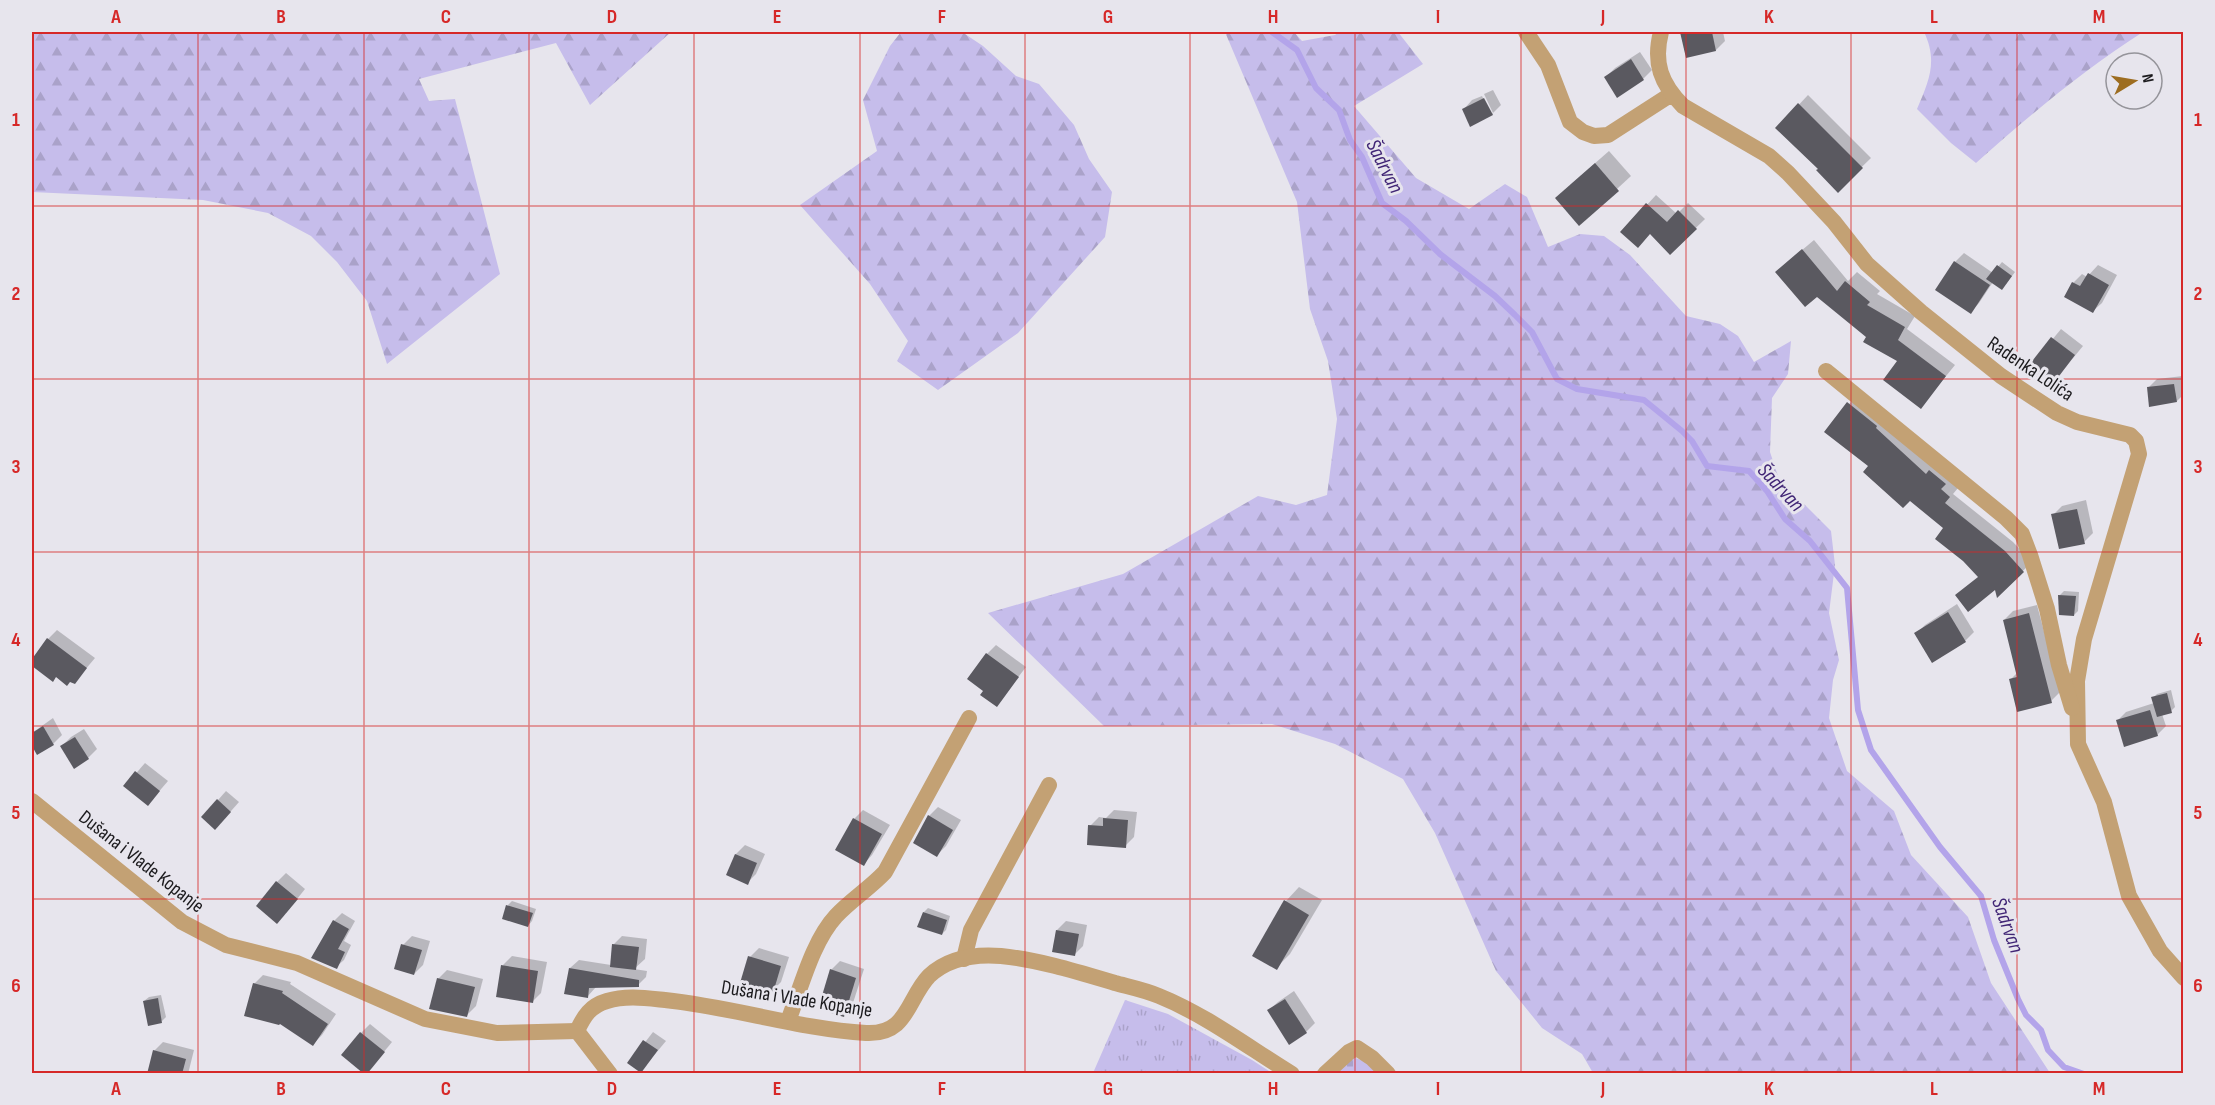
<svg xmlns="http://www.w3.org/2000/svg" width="2215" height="1105" viewBox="0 0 2215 1105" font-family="'Sofia Sans Condensed',sans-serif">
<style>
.grass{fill:url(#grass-tufts)}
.forest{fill:url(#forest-firs)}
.cemetery{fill:url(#cemetery-stones)}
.shadow{fill:#0003}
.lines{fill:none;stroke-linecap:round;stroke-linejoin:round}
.stream{stroke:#b3a4ea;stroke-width:6}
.building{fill:#5a5960}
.minor{stroke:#c3a174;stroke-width:16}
.grid{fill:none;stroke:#d62828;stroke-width:1.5;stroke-opacity:0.55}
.labels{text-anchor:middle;stroke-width:6;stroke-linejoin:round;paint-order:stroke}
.street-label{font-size:20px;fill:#1b1a1d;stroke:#e7e5ed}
.water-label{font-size:21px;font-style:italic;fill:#402575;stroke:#e7e5ed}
.neatline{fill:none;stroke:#d62828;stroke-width:2}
.grid-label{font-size:20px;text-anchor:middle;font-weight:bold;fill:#d62828}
</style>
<defs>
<pattern id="grass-tufts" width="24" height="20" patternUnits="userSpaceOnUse" patternTransform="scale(1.5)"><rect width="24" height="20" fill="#c6bdeb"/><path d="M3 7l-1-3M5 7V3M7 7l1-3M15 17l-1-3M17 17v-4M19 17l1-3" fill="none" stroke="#aaa2c9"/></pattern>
<pattern id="forest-firs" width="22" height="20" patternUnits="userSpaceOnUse" patternTransform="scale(1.5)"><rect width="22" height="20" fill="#c6bdeb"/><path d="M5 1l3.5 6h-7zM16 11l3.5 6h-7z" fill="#aaa2c9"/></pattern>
<pattern id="cemetery-stones" width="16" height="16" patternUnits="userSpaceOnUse" patternTransform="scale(1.5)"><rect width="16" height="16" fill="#c6bdeb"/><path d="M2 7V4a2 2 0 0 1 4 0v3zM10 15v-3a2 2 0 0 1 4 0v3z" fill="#aaa2c9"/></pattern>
</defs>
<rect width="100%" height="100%" fill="#e7e5ed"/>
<path class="grass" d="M1125,1000L1168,1014L1252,1060L1272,1073H1093Z"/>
<g class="forest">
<path d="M32,32H671L590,105L556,43L419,79L429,101L455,99L500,274L387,364L367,301L337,262L311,236L268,213L203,200L32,192Z"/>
<path d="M901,32H962L983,46L1016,76L1039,84L1074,125L1089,159L1112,192L1105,237L1018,333L938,390L897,361L908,341L870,284L800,205L877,151L863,100L890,46Z"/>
<path d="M1225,32H1294L1302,41L1335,35L1339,32H1398L1423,64L1354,106L1416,178L1469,209L1505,184L1527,197L1548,247L1580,234L1604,236L1630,255L1686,316L1720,324L1738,336L1754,362L1791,341L1788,374L1772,398L1770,452L1779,479L1831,531L1835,565L1829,613L1839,660L1833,680L1829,718L1847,771L1894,811L1911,855L1968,917L1991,983L2050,1073H1593L1582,1054L1542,1028L1496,971L1435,833L1403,779L1335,744L1272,724L1104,726L988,613L1123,574L1258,496L1296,505L1327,495L1337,419L1328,361L1310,309L1297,202Z"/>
<path d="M1924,32H2143C2083,70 2029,116 1976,163L1951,143L1917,109C1929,81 1938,61 1924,32Z"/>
</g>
<path class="cemetery" d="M1353,1057L1369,1063L1380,1074H1336Z"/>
<g class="shadow">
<path d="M1681,32H1723L1725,41L1716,50L1687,56Z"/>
<path d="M1640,52L1652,70L1643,79L1606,77L1615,68Z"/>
<path d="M1493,90L1501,105L1493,113L1484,94Z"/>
<path d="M1808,95L1871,158L1838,190L1820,169L1777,128Z"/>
<path d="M1482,96L1490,113H1493L1492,114L1464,109L1472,100Z"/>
<path d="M1609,151L1631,176L1579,224L1570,185Z"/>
<path d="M1656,195L1677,214L1688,203L1705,219L1670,253L1650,233L1622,232Z"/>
<path d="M1814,240L1848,281L1857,272L1880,291L1877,294L1915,316L1907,329L1955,365L1921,407L1899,361L1868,337L1788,262Z"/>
<path d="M1964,253L1993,273L2002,262L2015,272L2006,284L1993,282L1979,303L1971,312L1955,262Z"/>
<path d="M2098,265L2117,275L2102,303L2093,311L2066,297L2073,283L2082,274L2087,277Z"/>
<path d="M2061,329L2083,346L2050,386L2028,369Z"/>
<path d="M2183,376L2184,394L2177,401L2148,388L2157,379Z"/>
<path d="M1857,395L1958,488L1953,494L2013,542L2032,562L1998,595L1996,587L1979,576L1946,528L1826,431Z"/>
<path d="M2086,500L2093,533L2084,542L2053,515L2062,506Z"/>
<path d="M2064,591L2079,592L2078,611L2074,615L2060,595Z"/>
<path d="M1957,604L1974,632L1965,641L1933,661L1916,634L1925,625Z"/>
<path d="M2037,605L2060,692L2051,701L2010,680L2018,672L2004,620L2013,611Z"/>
<path d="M57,630L95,658L74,683L56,676L53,680L32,664L48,639Z"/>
<path d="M996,645L1026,667L997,705L985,690L987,654Z"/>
<path d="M2171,690L2175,707L2171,711L2162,714L2166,726L2157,735L2117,721L2126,712L2154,703L2153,698L2157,694Z"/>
<path d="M53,718L62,735L53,744L38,753L32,743V733Z"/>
<path d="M84,729L97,749L88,758L62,746L71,737Z"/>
<path d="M145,763L168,781L156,795L125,786Z"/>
<path d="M226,791L239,802L224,819L218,800Z"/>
<path d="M938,807L961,820L946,846L937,855L929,816Z"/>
<path d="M863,810L890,825L872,855L864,864L837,849L854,819Z"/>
<path d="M1114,810L1137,812L1134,837L1125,846L1090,826L1099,817L1106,818Z"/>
<path d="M745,845L765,854L756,874L747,883L728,874L736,854Z"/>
<path d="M286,873L305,889L286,913L277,882Z"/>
<path d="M1299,887L1322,900L1290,954L1276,968L1254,955L1286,901Z"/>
<path d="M512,901L536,909L532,921L528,926L503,918L508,905Z"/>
<path d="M928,908L950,916L946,930L942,934L924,912Z"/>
<path d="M342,913L355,921L344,941L351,945L344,960L336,967L334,921Z"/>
<path d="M1066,921L1087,925L1083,946L1074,955L1057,930Z"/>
<path d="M412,936L430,941L423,965L414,974L403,945Z"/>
<path d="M622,936L647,939L645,959L634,969L647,971L646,977L638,985L596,987L587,997L570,968L579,960L611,965L613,945Z"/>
<path d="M759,948L789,957L781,982L772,991L750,957Z"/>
<path d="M512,956L547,962L541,993L532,1002L503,965Z"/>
<path d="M840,961L864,969L852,1006L843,1015L831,970Z"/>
<path d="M447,970L483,979L476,1006L467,1015L438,979Z"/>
<path d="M263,975L291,982L290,984L336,1014L322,1035L313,1044L254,984Z"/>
<path d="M1294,991L1315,1023L1306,1032L1269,1010L1278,1002Z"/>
<path d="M161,995L166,1017L162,1021L144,1001L149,997Z"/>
<path d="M370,1024L392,1042L374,1064L361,1033Z"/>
<path d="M653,1032L666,1041L641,1071L629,1063Z"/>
<path d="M163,1042L194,1050L188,1074H148L154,1051Z"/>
</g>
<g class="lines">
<path class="stream" d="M1272,32L1297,50L1316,88L1339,110L1350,140L1362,157L1382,203L1406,221L1440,254L1495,296L1515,315L1532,332L1557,379L1577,389L1644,400L1682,431L1692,441L1707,466L1749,471L1767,491L1785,519L1810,541L1847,588L1858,710L1871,750L1940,847L1981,896L1994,940L2018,999L2026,1015L2041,1030L2048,1050L2064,1067L2084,1074"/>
</g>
<g class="building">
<path d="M1680,32H1712L1716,51L1686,58Z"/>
<path d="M1631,59L1644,80L1617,98L1604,77Z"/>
<path d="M1484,98L1493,115L1470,127L1462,109Z"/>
<path d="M1798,103L1863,168L1838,193L1816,170L1818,169L1775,128Z"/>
<path d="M1595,163L1619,191L1579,226L1555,198Z"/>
<path d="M1646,203L1667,222L1678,210L1697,229L1670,255L1650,234L1638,248L1620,232Z"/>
<path d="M1802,249L1837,291L1845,281L1870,302L1867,305L1905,327L1898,340L1946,376L1921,409L1883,380L1897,361L1863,342L1866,337L1817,297L1805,307L1775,272Z"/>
<path d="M1954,261L1990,285L1971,314L1935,290Z"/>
<path d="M1997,265L2012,276L2002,290L1986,279Z"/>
<path d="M2088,273L2109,285L2093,313L2064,297L2072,282L2080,286Z"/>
<path d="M2051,337L2075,355L2050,388L2026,369Z"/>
<path d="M2174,384L2177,402L2149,407L2147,387Z"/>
<path d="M1847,402L1877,426L1876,428L1926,474L1929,470L1946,484L1941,489L1950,497L1945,503L2005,551L2024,572L1997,598L1995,590L1968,612L1955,595L1978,577L1963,561L1935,539L1943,528L1910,501L1903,508L1863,472L1868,466L1824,432Z"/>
<path d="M2077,509L2085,544L2059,549L2051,514Z"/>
<path d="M2058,595L2076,596L2074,616L2059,615Z"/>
<path d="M1948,612L1966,642L1932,663L1914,633Z"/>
<path d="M2029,613L2052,703L2017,712L2009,679L2017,677L2003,620Z"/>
<path d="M47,638L87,668L75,684L70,682L67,686L56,677L53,682L32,666V659Z"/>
<path d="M986,653L1019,677L997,707L980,695L983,691L967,679Z"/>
<path d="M2167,693L2172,713L2157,717L2151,697Z"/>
<path d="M2150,710L2158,736L2124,747L2116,720Z"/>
<path d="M43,726L54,745L37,755L32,746V733Z"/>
<path d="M75,737L89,759L74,769L60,746Z"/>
<path d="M135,771L160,791L148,806L123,786Z"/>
<path d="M217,799L231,812L215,830L201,817Z"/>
<path d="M928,815L953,830L937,857L913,843Z"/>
<path d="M853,818L882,834L864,866L835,850Z"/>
<path d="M1103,818L1128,820L1126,848L1087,845L1088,825L1103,826Z"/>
<path d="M735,854L757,863L748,885L726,875Z"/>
<path d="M276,881L298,899L277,924L256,906Z"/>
<path d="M1284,900L1309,915L1277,970L1252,956Z"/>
<path d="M506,905L533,913L528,927L502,919Z"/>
<path d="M923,912L947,920L942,935L917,927Z"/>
<path d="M333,920L349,929L338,949L345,952L337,969L311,958Z"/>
<path d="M1056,930L1079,934L1075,956L1052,952Z"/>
<path d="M401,944L422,950L414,975L394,969Z"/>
<path d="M612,944L639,947L636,970L610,967Z"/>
<path d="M748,956L781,966L773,993L740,983Z"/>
<path d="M501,965L538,971L533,1003L496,997Z"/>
<path d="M569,968L639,980V987L589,988L588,998L564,994Z"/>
<path d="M830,969L856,978L844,1017L818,1009Z"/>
<path d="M437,978L475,987L467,1017L429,1009Z"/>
<path d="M253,983L283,991L282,993L328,1024L313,1046L280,1024L279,1025L244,1016Z"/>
<path d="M158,998L162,1023L148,1026L143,1001Z"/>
<path d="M1285,999L1307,1033L1289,1045L1267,1010Z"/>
<path d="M360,1032L385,1052L367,1074H364L341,1055Z"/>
<path d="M643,1040L658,1050L641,1073L627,1063Z"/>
<path d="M153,1050L186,1059L182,1074H147Z"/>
</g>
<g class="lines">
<g class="minor">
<path d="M1526,32L1548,65L1570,122L1583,132L1594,136L1608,135L1667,97H1673"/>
<path d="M1661,32C1653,63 1661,84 1683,106L1769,156L1788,173L1834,222L1867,264L1921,312L2001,376L2057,413L2077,422L2130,435L2136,441L2139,454L2084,639L2077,681L2078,744L2104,802L2129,896L2160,951L2184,978"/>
<path d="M1826,371L2006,518L2022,534L2030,555L2047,609L2059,665L2072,708"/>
<path d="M32,801L182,922L226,945L297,963L425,1019L497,1033L577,1031"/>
<path d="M964,959L971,930L1049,785"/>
<path d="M788,1021C801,988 812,942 836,916C851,900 870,888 885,872L969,718"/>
<path d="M610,1074L577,1031C584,1016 590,1006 607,1001C626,995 646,998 665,1000C733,1007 799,1029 866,1033C908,1035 907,999 929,976C948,958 976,954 1001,956C1040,960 1078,972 1115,983C1130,987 1145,990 1159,996C1206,1015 1248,1047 1292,1074"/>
<path d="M1325,1074L1349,1052L1357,1048L1372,1058L1388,1074"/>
</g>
</g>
<path class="grid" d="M198,32V1074M364,32V1074M529,32V1074M694,32V1074M860,32V1074M1025,32V1074M1190,32V1074M1355,32V1074M1521,32V1074M1686,32V1074M1851,32V1074M2017,32V1074M32,206H2184M32,379H2184M32,552H2184M32,726H2184M32,899H2184"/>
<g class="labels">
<g class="street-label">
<text transform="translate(2031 368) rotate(34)" y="7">Radenka Lolića</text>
<text transform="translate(142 861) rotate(38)" y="7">Dušana i Vlade Kopanje</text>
<text transform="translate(797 998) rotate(9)" y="7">Dušana i Vlade Kopanje</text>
</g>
<g class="water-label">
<text transform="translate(1385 166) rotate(63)" y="7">Šadrvan</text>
<text transform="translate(1781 487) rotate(47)" y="7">Šadrvan</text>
<text transform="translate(2008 925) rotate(70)" y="7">Šadrvan</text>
</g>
</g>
<rect width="2215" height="1105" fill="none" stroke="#e7e5ed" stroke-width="66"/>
<g transform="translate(2134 81) rotate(79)"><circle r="28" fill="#e7e5ed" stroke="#95949a" stroke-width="1.5"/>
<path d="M0-4.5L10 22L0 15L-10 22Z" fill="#9d6d20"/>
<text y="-9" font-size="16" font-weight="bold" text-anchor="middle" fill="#1b1a1d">N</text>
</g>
<rect x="33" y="33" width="2149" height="1039" class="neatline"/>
<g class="grid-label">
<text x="116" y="23">A</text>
<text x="281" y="23">B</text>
<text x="446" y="23">C</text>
<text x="612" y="23">D</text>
<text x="777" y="23">E</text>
<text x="942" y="23">F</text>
<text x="1108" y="23">G</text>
<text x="1273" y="23">H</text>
<text x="1438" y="23">I</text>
<text x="1603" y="23">J</text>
<text x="1769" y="23">K</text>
<text x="1934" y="23">L</text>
<text x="2099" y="23">M</text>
<text x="16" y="126">1</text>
<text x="2198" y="126">1</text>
<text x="16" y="300">2</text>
<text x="2198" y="300">2</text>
<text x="16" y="473">3</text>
<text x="2198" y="473">3</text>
<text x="16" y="646">4</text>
<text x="2198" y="646">4</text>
<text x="16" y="819">5</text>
<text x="2198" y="819">5</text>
<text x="16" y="992">6</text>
<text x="2198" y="992">6</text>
<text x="116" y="1095">A</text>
<text x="281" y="1095">B</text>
<text x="446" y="1095">C</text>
<text x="612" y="1095">D</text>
<text x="777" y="1095">E</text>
<text x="942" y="1095">F</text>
<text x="1108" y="1095">G</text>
<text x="1273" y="1095">H</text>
<text x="1438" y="1095">I</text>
<text x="1603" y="1095">J</text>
<text x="1769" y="1095">K</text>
<text x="1934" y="1095">L</text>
<text x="2099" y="1095">M</text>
</g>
</svg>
